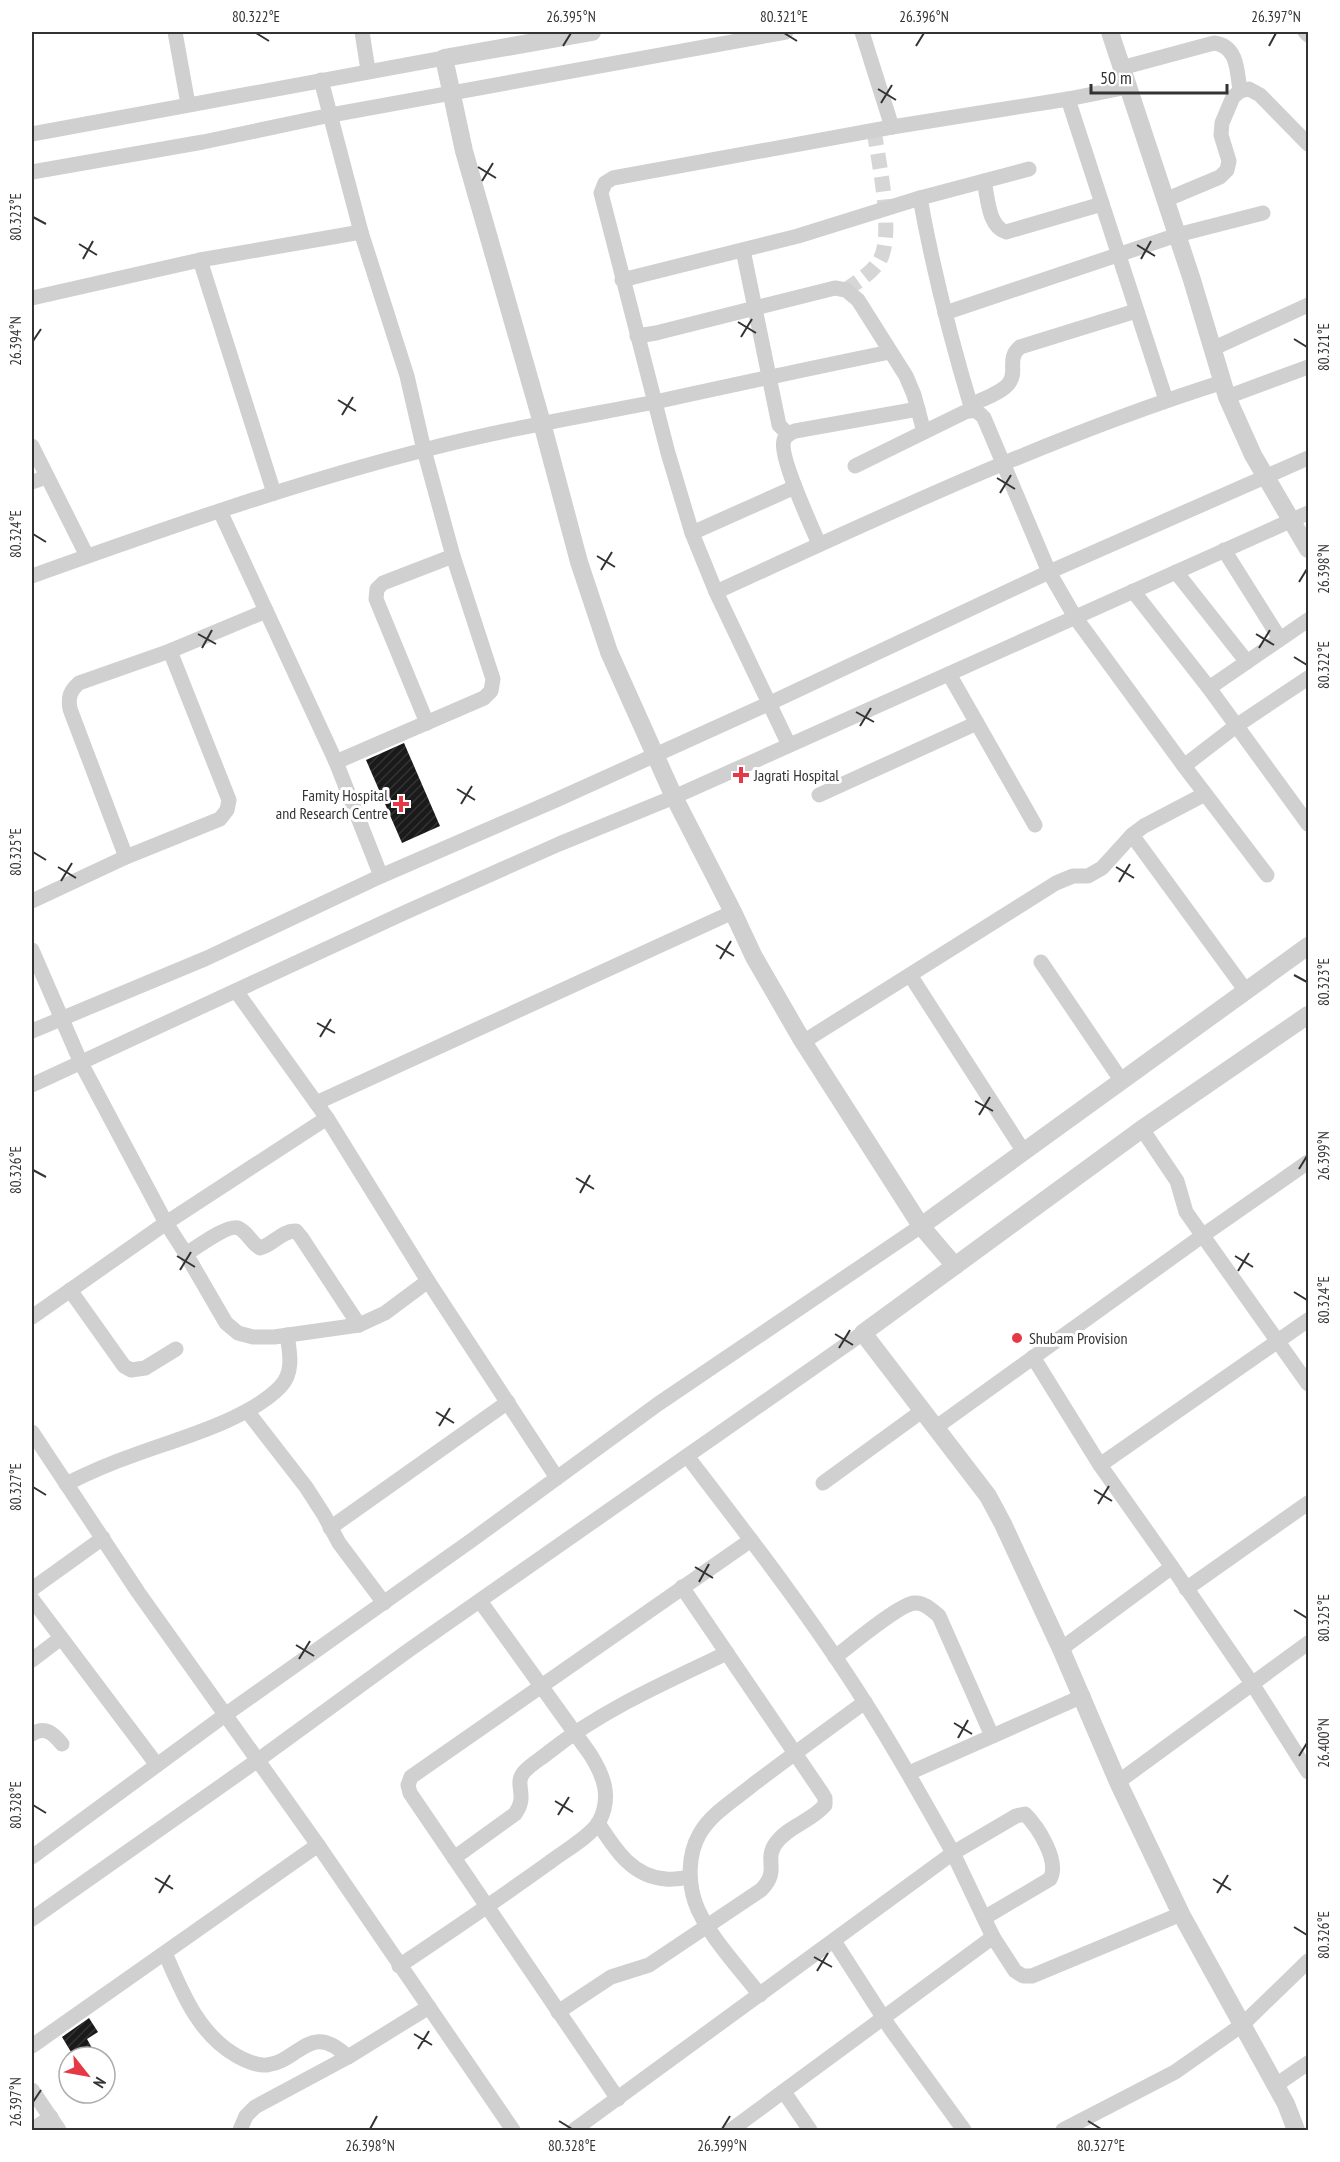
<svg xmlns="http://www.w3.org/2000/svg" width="1340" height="2162" viewBox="0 0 1340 2162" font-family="'PT Sans Narrow',sans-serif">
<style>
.building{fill:url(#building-hatch)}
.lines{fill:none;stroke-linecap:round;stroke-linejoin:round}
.minor-tunnel{stroke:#d6d6d6;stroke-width:15;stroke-dasharray:15 8;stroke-linecap:butt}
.minor{stroke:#d0d0d0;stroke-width:15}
.tertiary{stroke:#d0d0d0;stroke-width:18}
.ticks{fill:none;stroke:#333;stroke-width:2}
.poi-dot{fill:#e63946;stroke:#fff;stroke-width:2}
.labels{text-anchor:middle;stroke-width:6;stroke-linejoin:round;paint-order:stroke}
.poi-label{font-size:16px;fill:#333;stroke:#fff;text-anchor:start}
.neatline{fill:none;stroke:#333;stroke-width:2}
.ticks-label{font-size:15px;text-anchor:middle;fill:#333}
</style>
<defs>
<pattern id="building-hatch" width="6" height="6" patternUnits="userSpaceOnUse" patternTransform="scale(1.5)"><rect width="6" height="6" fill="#1a1a1a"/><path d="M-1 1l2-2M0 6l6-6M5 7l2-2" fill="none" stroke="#333"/></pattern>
</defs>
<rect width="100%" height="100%" fill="#fff"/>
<g class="building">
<path d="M404,743L440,826L402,843L366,760Z"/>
<path d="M89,2018L98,2032L87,2039L97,2057H74L62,2037Z"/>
</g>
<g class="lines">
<path class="minor-tunnel" d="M846,290C857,282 870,274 878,263C896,239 878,160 874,130"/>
<g class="minor">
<path d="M175,32L188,104"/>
<path d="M362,32L368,70"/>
<path d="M862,32L892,127"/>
<path d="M1305,32L1308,35"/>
<path d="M1121,68L1214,43C1238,46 1237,71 1240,91"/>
<path d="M321,80L361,232L407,376L424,450L453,556L493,679L491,691L484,698L336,762"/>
<path d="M1068,99L1166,400"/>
<path d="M32,134L444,58"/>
<path d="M32,172L203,142L331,115L786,32"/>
<path d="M984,181C988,198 988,226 1006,232L1102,204"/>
<path d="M920,198C933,270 951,340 972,410"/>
<path d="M1165,200L1220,177L1227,170L1229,161L1221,135L1222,123L1233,97L1240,91L1249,89L1260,95L1308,144"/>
<path d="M743,250L779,425L788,434"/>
<path d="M200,260L274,493"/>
<path d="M622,280L798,236L920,198L1029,169"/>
<path d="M32,298L200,260L361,232"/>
<path d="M945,313L1177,235L1263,213"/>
<path d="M637,336L656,333L835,288L846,290L858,300L906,376L914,395L924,432"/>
<path d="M1212,349L1308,305"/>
<path d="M1227,397L1308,367"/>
<path d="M971,405C982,399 1002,393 1009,383C1018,371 1006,359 1020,347L1136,311"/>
<path d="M32,446L87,556"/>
<path d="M855,466L965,412C974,409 978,411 984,418L1049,572L1075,617L1184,766L1267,875"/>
<path d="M32,482L47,477"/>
<path d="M220,511L336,762L381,876"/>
<path d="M692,533L795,487"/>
<path d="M819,544C812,527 778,455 784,440C786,435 791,433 795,431L918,409"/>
<path d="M1224,550L1280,639"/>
<path d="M1176,572L1247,662"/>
<path d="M32,576C161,530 291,484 424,450C500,430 578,417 655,402C733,385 811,368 890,352"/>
<path d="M1133,591L1209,688L1308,824"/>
<path d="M716,592C882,516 1049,437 1223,382"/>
<path d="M949,674L1035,825"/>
<path d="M1209,688L1308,620"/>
<path d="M427,723L376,599L377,589L383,583L453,556"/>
<path d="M789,745L716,592L692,533L668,453L601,193L605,183L613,178L892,127L1068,99L1128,87"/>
<path d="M1184,766L1236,726L1308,678"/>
<path d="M819,795L977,723"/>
<path d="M1132,835L1246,991"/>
<path d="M126,857L70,709C68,697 70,691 79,683L170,651L266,611"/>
<path d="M32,901L126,857L220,819L227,810L229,800L170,651"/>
<path d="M32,950L81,1063L166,1223L186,1254L226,1323L238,1333L253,1337H274L359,1325L385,1313L428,1281"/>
<path d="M1041,962L1121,1080"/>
<path d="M910,975L1024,1152"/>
<path d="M236,991L327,1118L428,1281L557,1478"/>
<path d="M32,1031L207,958L381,876L556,800L768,704L1049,572L1308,458"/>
<path d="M803,1042L1056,883L1073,876H1088L1102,868L1132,835L1144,826L1205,794"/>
<path d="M32,1085L406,912L559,844L674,797L1308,513"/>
<path d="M316,1103L733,912"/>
<path d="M1142,1129L1177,1181L1186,1212L1308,1384"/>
<path d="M186,1254C196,1248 228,1224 238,1228C247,1231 251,1243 260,1248C273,1245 282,1230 296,1231L301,1237L359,1325"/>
<path d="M70,1290L124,1366L131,1370L145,1368L176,1349"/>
<path d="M32,1317L166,1223L327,1118"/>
<path d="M1033,1357L1100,1465L1172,1567L1253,1685L1308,1772"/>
<path d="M247,1411L306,1487L324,1515L339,1543L384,1603"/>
<path d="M935,1428L1202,1236L1308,1162"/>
<path d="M32,1432L138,1592L318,1845L513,2130"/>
<path d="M687,1456C749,1537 812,1618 866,1704C897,1752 925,1803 953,1853L1016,1816L1025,1814C1038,1827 1060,1861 1050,1879L984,1918"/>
<path d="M1100,1465L1308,1320"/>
<path d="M823,1483L922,1411"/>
<path d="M66,1484C88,1473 111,1463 134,1455C177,1439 248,1420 280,1387C294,1373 290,1353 287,1335"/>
<path d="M330,1528L508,1402"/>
<path d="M32,1589L103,1538"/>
<path d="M1186,1589L1308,1503"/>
<path d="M32,1599L157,1765"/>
<path d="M1061,1649L1172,1567"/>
<path d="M835,1657C850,1646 898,1605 914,1603C924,1602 932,1610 939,1616L992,1736"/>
<path d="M32,1660L61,1638"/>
<path d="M32,1734C45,1726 53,1733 62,1744"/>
<path d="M909,1773L1083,1696"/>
<path d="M1118,1782L1308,1643"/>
<path d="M598,1823C615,1849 632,1877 666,1879C674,1880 683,1878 690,1877"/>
<path d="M32,1857L225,1715L472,1540L658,1404L921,1226"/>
<path d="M454,1858L515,1814C529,1795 513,1785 524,1772C531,1764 542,1758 549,1752C602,1710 666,1682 727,1653"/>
<path d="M32,1919L258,1760L409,1650L863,1333"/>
<path d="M834,1941L890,2028L964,2130"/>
<path d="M165,1953C182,1992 198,2034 237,2056C246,2061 257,2066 267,2065C300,2061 310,2020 348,2057"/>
<path d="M399,1966C450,1932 500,1898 550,1862C563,1852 591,1836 599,1822C612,1797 604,1776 590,1754L480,1601"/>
<path d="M760,1995C740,1969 705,1932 695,1902C688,1881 688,1855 699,1835C711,1813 736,1799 755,1783C791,1756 828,1729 865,1702"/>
<path d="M558,2012L611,1977L649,1965L761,1890C781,1870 763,1861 776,1843C788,1826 812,1821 825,1805V1798L822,1793L682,1587"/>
<path d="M32,2046L318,1845"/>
<path d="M1276,2085L1308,2063"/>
<path d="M32,2090L59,2130"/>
<path d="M784,2092L810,2130"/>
<path d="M618,2099L410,1793L408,1785L411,1777L751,1540"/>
<path d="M32,2130L51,2117"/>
<path d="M240,2130L246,2116L255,2107L348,2057L429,2007"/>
<path d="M574,2130L953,1853L993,1937L1015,1971L1023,1976H1032L1181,1914"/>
<path d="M731,2130L993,1937"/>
<path d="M1063,2130L1175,2072L1242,2025L1308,1961"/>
</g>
<g class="tertiary">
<path d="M592,32L444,58L464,151L542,423L579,562L609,652L674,797L733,912L754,957L802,1040L921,1226L955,1266"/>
<path d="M1110,32L1192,280L1227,397L1253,455L1308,549"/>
<path d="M921,1226L1308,946"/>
<path d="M1296,2130L1286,2104L1181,1914L1118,1782L1061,1649L1003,1524L988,1496L863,1333L1142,1129L1308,1015"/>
</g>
</g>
<path class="ticks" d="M256,33L269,41M784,33L797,41M563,46L571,33M916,46L924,33M1269,46L1276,33M878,89L896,100M881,103L892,85M478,167L496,178M482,181L493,163M33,217L46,224M79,244L97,255M1137,245L1155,256M83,259L93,241M1141,259L1151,241M738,322L756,333M741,337L752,319M1294,339L1307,347M33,341L41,329M338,400L356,411M342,415L353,397M997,478L1015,489M1000,493L1011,475M33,534L46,542M597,556L615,567M601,570L612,552M1299,582L1307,569M198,634L216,644M1256,634L1274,645M202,648L212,630M1259,648L1270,630M1294,657L1307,665M856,712L874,722M860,726L871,708M457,789L475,800M461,804L472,786M33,852L46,860M58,867L76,878M1116,867L1134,878M61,881L72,863M1119,882L1130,864M716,945L734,956M720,959L731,941M1294,975L1307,982M317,1023L335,1033M320,1037L331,1019M975,1101L993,1111M979,1115L990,1097M1299,1169L1307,1156M33,1170L46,1177M576,1178L594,1189M580,1193L590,1175M177,1256L195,1267M1235,1256L1253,1267M180,1270L191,1252M1238,1271L1249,1253M1294,1292L1307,1300M835,1334L853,1345M839,1348L850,1330M436,1412L454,1423M439,1426L450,1408M33,1487L46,1495M1094,1490L1112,1501M1098,1504L1109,1486M695,1567L713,1578M699,1582L709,1564M1294,1610L1307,1618M296,1645L314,1656M299,1659L310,1641M954,1723L972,1734M958,1738L968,1720M1299,1756L1307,1743M555,1801L573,1812M33,1805L46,1813M558,1815L569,1797M155,1878L173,1889M1213,1879L1231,1890M159,1893L170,1875M1217,1893L1228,1875M1294,1927L1307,1935M814,1957L832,1967M817,1971L828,1953M414,2034L432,2045M418,2049L429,2031M33,2102L41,2090M559,2121L572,2129M1088,2121L1101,2129M370,2129L377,2116M722,2129L730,2116"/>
<g class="poi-dot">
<path d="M738 766h6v6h6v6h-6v6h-6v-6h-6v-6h6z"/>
<path d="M398 795h6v6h6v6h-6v6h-6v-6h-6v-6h6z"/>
<circle cx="1017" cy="1338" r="6"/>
</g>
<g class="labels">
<g class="poi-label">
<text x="754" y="781">Jagrati Hospital</text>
<text x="388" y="801" text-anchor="end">Famity Hospital<tspan x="388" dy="18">and Research Centre</tspan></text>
<text x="1029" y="1344">Shubam Provision</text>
</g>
</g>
<rect width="1340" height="2162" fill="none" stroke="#ffffff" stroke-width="66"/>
<g transform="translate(87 2075) rotate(121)"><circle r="28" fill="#ffffff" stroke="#adadad" stroke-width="1.5"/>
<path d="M0-4.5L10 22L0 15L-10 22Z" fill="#e63946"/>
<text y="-9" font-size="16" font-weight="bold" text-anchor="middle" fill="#333333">N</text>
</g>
<path d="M1091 84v9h136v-9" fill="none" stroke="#333333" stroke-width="3"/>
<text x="1100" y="84" font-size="18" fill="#333333" stroke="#ffffff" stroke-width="4.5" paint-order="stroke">50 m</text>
<rect x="33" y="33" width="1274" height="2096" class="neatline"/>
<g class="ticks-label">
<text x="256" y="22">80.322°E</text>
<text x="571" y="22">26.395°N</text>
<text x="784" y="22">80.321°E</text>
<text x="924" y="22">26.396°N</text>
<text x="1276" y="22">26.397°N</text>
<text transform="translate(16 217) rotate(-90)" y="5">80.323°E</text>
<text transform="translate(16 341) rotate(-90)" y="5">26.394°N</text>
<text transform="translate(1324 347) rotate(-90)" y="5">80.321°E</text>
<text transform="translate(16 534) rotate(-90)" y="5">80.324°E</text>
<text transform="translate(1324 569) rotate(-90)" y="5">26.398°N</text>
<text transform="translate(1324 665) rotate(-90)" y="5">80.322°E</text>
<text transform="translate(16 852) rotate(-90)" y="5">80.325°E</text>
<text transform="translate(1324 982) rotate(-90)" y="5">80.323°E</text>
<text transform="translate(1324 1156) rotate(-90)" y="5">26.399°N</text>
<text transform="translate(16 1170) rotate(-90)" y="5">80.326°E</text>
<text transform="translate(1324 1300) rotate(-90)" y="5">80.324°E</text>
<text transform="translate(16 1487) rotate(-90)" y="5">80.327°E</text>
<text transform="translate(1324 1618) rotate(-90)" y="5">80.325°E</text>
<text transform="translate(1324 1743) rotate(-90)" y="5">26.400°N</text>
<text transform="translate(16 1805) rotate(-90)" y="5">80.328°E</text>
<text transform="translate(1324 1935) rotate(-90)" y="5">80.326°E</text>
<text transform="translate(16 2102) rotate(-90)" y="5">26.397°N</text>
<text x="370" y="2151">26.398°N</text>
<text x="572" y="2151">80.328°E</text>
<text x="722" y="2151">26.399°N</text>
<text x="1101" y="2151">80.327°E</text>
</g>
</svg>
